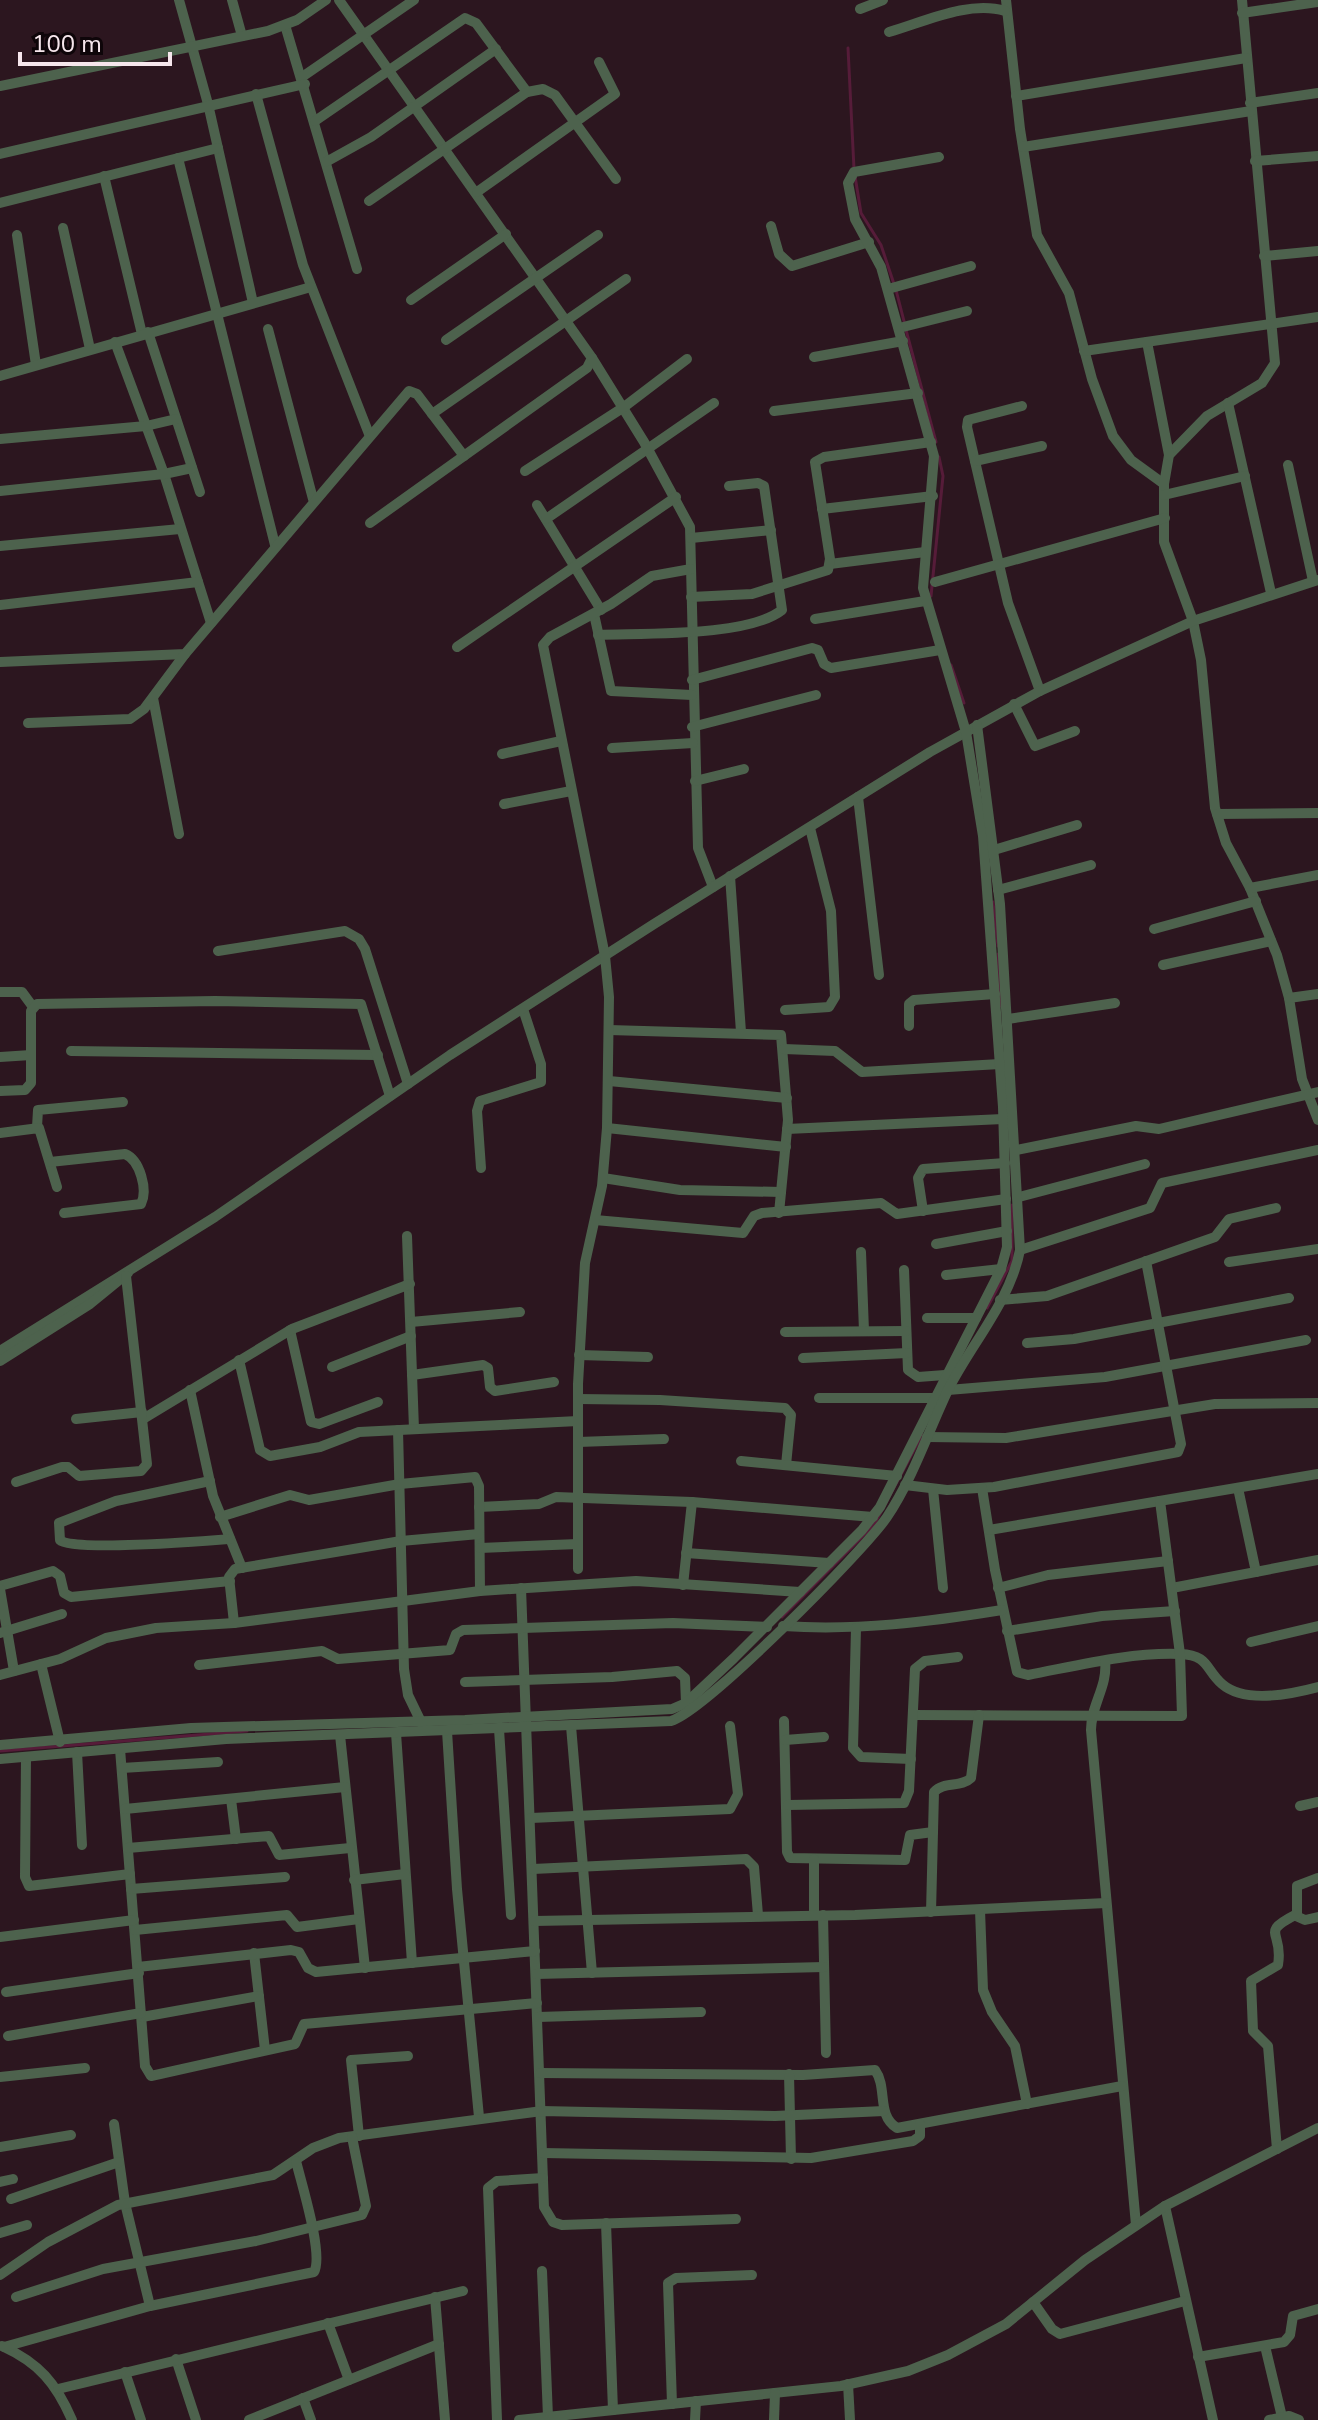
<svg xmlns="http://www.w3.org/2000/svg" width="1318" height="2420" viewBox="0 0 1318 2420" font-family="'Nunito Sans',sans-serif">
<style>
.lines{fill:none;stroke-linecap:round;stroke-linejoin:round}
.stream{stroke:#561c39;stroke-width:3}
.minor{stroke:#4d624d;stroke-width:10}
</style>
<rect width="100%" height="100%" fill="#2c161f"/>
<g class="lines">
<g class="stream">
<path d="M848,48L854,169"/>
<path d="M855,176L861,213L881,245L894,284"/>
<path d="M896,290L905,325"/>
<path d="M906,330L936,442"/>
<path d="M931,596L943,476L939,457"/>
<path d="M951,665L964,703"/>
<path d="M993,902L998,946"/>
<path d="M998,954L1000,1006"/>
<path d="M987,1308L1012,1261V1205"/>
<path d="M782,1617L874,1525L922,1435"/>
<path d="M0,1751L247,1731"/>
</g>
<g class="minor">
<path d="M179,0L208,104L253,303"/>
<path d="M232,0L242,36"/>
<path d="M339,0L592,358L587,368L370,523"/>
<path d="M1006,0L1020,129L1037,235L1069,293L1092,379L1113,436L1131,460L1164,484"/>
<path d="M1242,0L1275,363L1262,383L1207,416L1169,455L1164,484V542L1193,621L1201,660L1215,808L1226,843L1250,888L1277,955L1289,998L1302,1079L1318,1120"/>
<path d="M860,9L883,0"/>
<path d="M1242,13L1318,2"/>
<path d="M285,25L357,269"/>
<path d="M889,32C924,22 969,0 1005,11"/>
<path d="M302,77L414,0"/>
<path d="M0,86L268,31L297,20L326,0"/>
<path d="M256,94L303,265L369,434"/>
<path d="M1016,96L1246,58"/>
<path d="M1250,103L1318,93"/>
<path d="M315,121L465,18L476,23L527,92"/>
<path d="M1023,147L1251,111"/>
<path d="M0,154L305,84"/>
<path d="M178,158L275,545"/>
<path d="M1255,161L1318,156"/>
<path d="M326,162L371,137L496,49"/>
<path d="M104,176L142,334"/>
<path d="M477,192L615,94L599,62"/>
<path d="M369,201L527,92L543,89L555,95L616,179"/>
<path d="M0,203L218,148"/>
<path d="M771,226L779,254L792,266L869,242"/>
<path d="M63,228L90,349"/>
<path d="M17,235L36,365"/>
<path d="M1264,256L1318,251"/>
<path d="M888,289L971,266"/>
<path d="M411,300L506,234"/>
<path d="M899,328L967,311"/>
<path d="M268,329L313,499"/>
<path d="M148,332L200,492"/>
<path d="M446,340L598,235"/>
<path d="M115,342L164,474L211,623"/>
<path d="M1147,342L1169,455"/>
<path d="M1084,351L1318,317"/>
<path d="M814,357L903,341"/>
<path d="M592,358L644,442L690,527L698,848L713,887"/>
<path d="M0,376L311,287"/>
<path d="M1228,403L1271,593"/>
<path d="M1022,406L968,420L967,427L1008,603L1040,691"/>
<path d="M774,411L918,393"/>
<path d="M432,414L626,279"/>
<path d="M0,439L146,426L176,419"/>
<path d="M975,461L1042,446"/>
<path d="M1288,465L1313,581"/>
<path d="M525,471L624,407L687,359"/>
<path d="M0,491L164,474L192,468"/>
<path d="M1164,495L1245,476"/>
<path d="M537,505L601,610"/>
<path d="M822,509L933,496"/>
<path d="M546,519L714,403"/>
<path d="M691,538L771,530"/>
<path d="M0,546L180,529"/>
<path d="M830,564L925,552"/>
<path d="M935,582L1165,518"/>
<path d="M691,597L752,594L828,570L830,559L815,462L824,457L931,442"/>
<path d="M0,605L198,582"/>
<path d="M594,614L611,691L692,695"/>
<path d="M815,619L925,601"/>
<path d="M598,635C643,633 748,637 782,610L764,486L758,483L729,486"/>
<path d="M457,647L676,497"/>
<path d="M0,662L185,654L409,391L417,394L464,456"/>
<path d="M692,680L812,648L818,650L824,664L831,668L940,650"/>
<path d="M153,698L179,834"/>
<path d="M1014,704L1035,746L1075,731"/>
<path d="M28,723L130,719L144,709L185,654"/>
<path d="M692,727L816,695"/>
<path d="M612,748L693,743"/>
<path d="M502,754L561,741"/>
<path d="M695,781L744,769"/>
<path d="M858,797L879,975"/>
<path d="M504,804L571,791"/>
<path d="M1217,814L1318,813"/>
<path d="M994,850L1077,825"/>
<path d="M730,876L741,1032"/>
<path d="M1250,888L1318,875"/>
<path d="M998,890L1091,865"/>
<path d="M1154,929L1256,901"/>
<path d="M218,951L345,931L359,939L365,949L408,1084"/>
<path d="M1163,965L1271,941"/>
<path d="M0,992H22L33,1007"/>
<path d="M1289,998L1318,994"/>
<path d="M785,1010L829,1007L835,997L831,911L810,828"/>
<path d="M1008,1019L1115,1003"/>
<path d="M909,1026V1004L914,1000L995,994"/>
<path d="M609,1030L781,1035L788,1120L779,1213"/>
<path d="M784,1049L835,1051L862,1072L1000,1064"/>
<path d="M71,1051L378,1055"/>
<path d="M0,1057L31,1055"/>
<path d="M609,1081L787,1098"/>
<path d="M0,1091L25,1090L31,1083V1011L37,1004L215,1001L361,1004L390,1096"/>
<path d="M37,1127L38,1110L123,1102"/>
<path d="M607,1128L786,1147"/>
<path d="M787,1129L1003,1119"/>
<path d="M0,1133L39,1128L57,1187"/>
<path d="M1016,1150L1136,1126L1159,1129L1318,1092"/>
<path d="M50,1162L125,1154C140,1160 148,1190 141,1204L64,1213"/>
<path d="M481,1168L477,1111L480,1101L541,1082V1064L523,1009"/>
<path d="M603,1178L680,1190L781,1192"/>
<path d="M1019,1197L1145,1164"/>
<path d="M923,1211L918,1178L923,1169L1005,1163"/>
<path d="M595,1220L743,1233L754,1216L762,1213L881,1203L897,1214L1006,1199"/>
<path d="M407,1236L414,1429"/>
<path d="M936,1244L1007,1231"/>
<path d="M1020,1250L1150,1208L1162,1183L1318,1150"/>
<path d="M861,1252L864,1331"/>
<path d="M1229,1262L1318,1249"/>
<path d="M904,1270L908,1370L918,1377L945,1375"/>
<path d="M946,1275L1001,1269"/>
<path d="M1000,1300L1047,1296L1215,1237L1229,1219L1276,1208"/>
<path d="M927,1318H976"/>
<path d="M411,1322L520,1312"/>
<path d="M290,1330L311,1422L319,1424L378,1402"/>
<path d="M785,1332L906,1331"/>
<path d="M1027,1343L1074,1339L1289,1298"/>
<path d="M0,1351L215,1217L450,1055L654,924L930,752L1040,691L1193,621L1318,580"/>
<path d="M579,1355L648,1357"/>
<path d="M803,1358L907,1353"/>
<path d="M239,1360L260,1450L270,1456L320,1447L359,1432L578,1421"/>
<path d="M0,1361L90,1304L128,1273"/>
<path d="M332,1367L411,1336"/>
<path d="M412,1375L483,1365L488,1368L490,1387L495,1391L554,1382"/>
<path d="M190,1390L213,1496L242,1568"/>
<path d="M948,1390L1105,1377L1306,1340"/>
<path d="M819,1398H934"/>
<path d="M578,1399L660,1400L785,1408L791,1415L786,1465"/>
<path d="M76,1419L142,1412"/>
<path d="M143,1419L292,1329L410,1284"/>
<path d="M398,1430L404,1669L408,1695L422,1724"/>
<path d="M927,1437L1006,1438L1215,1404L1318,1403"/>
<path d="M578,1442L664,1439"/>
<path d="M741,1461L897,1476"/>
<path d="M210,1481L116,1501L59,1523L60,1540C71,1552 205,1541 230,1539"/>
<path d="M16,1482L62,1467H68L79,1476L141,1471L147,1464L126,1276"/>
<path d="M905,1485L947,1490L994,1487L1178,1452L1181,1444L1146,1261"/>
<path d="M982,1488L995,1570L1017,1672L1028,1675C1076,1666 1130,1652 1180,1654C1209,1655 1205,1669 1222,1684C1245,1704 1292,1694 1318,1687"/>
<path d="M1238,1488L1256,1572"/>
<path d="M933,1489L943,1588"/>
<path d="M479,1507L539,1504L556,1497L692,1502L873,1517"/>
<path d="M220,1517L290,1495L309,1500L400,1484L475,1477L479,1486L480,1591"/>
<path d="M989,1530L1318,1474"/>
<path d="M480,1548L578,1544"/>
<path d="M686,1553L829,1563"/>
<path d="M578,1569V1384L585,1263L602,1186L607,1128L609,997L605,956L543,645L550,637L611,604L652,576L691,569"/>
<path d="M683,1585L692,1502"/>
<path d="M0,1586L53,1571L60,1576L64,1593L71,1597L230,1581"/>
<path d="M521,1588L544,2207L553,2222L562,2225L736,2219"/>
<path d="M998,1588L1048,1575L1168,1561"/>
<path d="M1172,1588L1318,1560"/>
<path d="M0,1589L14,1671"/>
<path d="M234,1623L229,1577L235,1569L401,1541L479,1534"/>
<path d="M783,1626C858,1631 928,1622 1002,1610"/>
<path d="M856,1628L853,1748L861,1757L911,1759"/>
<path d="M1007,1631L1102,1616L1175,1611"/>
<path d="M0,1633L62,1614"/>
<path d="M1251,1642L1318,1626"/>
<path d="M1105,1661C1108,1687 1091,1704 1091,1730L1136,2225"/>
<path d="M41,1664L60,1742"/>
<path d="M199,1665L322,1651L338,1659L450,1650L456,1634L463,1630L673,1623L767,1627"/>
<path d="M0,1675L60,1659L106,1638L156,1628L234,1623L480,1591L636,1581L800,1592"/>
<path d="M465,1682L612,1677L677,1671L685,1678L686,1703"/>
<path d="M913,1715L1182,1716L1180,1654L1160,1501"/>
<path d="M784,1721L787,1852L790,1858L905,1860L910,1835L933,1832"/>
<path d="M571,1726L592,1973"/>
<path d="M499,1729L511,1915"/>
<path d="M447,1731L457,1889L479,2117"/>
<path d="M396,1733L412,1963"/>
<path d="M340,1735L365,1968"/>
<path d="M785,1740L824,1737"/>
<path d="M0,1745L191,1728L465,1720L672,1709L686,1703L734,1658L862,1530L880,1507L1001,1269L1007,1247L1003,1107L983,836L966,732L923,588L934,456L881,267L855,219L848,183L854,172L939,157"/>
<path d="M120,1749L145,2066L151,2076L295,2044L304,2024L537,2003"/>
<path d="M77,1752L82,1845"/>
<path d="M26,1757L25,1877L29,1886L130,1874"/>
<path d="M0,1759L226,1739L671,1721C706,1710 863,1552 887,1517C913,1478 928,1432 948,1390C971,1344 1010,1302 1020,1250L1000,904L977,725"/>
<path d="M122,1768L218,1762"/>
<path d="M231,1799L236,1839"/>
<path d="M788,1805L904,1803L909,1791L915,1669L925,1661L958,1657"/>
<path d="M1300,1806L1318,1802"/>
<path d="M125,1809L345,1787"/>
<path d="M531,1818L730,1809L738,1794L730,1726"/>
<path d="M128,1848L269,1836L279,1855L350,1848"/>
<path d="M533,1869L746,1859L754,1867L758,1915"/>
<path d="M354,1880L405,1874"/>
<path d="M131,1889L285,1877"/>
<path d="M980,1910L983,1990L992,2012L1015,2046L1027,2104"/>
<path d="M931,1912L934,1792C944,1781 961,1788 971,1778L979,1715"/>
<path d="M814,1915V1859"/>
<path d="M823,1915L826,2053"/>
<path d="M1296,1916L1305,1920L1318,1917"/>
<path d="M534,1921L855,1915L1106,1903"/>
<path d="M135,1930L287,1915L297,1927L359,1919"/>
<path d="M0,1937L134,1920"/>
<path d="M254,1953L265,2050"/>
<path d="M138,1967L291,1950L299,1952L308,1968L316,1972L535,1951"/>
<path d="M536,1974L824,1967"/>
<path d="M6,1992L139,1973"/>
<path d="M142,2017L259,1996"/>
<path d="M538,2017L701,2012"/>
<path d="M8,2036L141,2013"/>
<path d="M540,2073L803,2075L875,2070C888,2088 876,2115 897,2128L1122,2086"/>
<path d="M789,2074L791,2159"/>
<path d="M0,2077L85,2068"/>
<path d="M114,2124L125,2203L150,2306"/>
<path d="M359,2136L351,2060L408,2056"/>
<path d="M0,2147L71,2135"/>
<path d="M1277,2149L1268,2046L1253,2031L1251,1981L1278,1965C1284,1930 1258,1934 1297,1914V1886L1318,1878"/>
<path d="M543,2153L811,2158L913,2141L920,2136V2124"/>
<path d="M0,2182L13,2179"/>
<path d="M11,2199L119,2162"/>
<path d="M1165,2206L1213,2420"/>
<path d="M606,2223L613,2410"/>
<path d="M0,2233L27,2225"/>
<path d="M542,2271L548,2417"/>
<path d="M0,2275L48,2242L118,2205L273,2175L313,2148L339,2138L542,2111L775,2116L884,2111"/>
<path d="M16,2297L103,2269L256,2241L362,2215L366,2206L352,2137"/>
<path d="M435,2297L445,2420"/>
<path d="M1033,2302L1052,2329L1060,2334L1185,2301"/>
<path d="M328,2323L349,2380"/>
<path d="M2,2346C39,2363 56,2383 72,2420"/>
<path d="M1265,2346L1282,2417"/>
<path d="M4,2347L150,2306L314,2272C324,2255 301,2182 296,2161"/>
<path d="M1198,2357L1284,2342L1290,2335L1293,2316L1318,2309"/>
<path d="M176,2359L196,2420"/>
<path d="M125,2372L141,2420"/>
<path d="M848,2384L850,2420"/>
<path d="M58,2389L463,2291"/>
<path d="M303,2398L311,2420"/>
<path d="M672,2404L668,2283L676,2278L752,2275"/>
<path d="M249,2420L439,2344"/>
<path d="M497,2420L488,2188L497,2181L543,2178"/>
<path d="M519,2420L841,2386L908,2371L948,2355L1006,2324L1085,2260L1165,2206L1318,2128"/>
<path d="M695,2420L696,2401"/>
<path d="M774,2420L775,2393"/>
<path d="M1269,2420L1289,2416L1299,2420"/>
</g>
</g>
<path d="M20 52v12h150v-12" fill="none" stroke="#f6e6ec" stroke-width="4"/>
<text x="32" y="52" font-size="24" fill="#f6e6ec" stroke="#0e0509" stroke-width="6" paint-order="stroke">100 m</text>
</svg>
